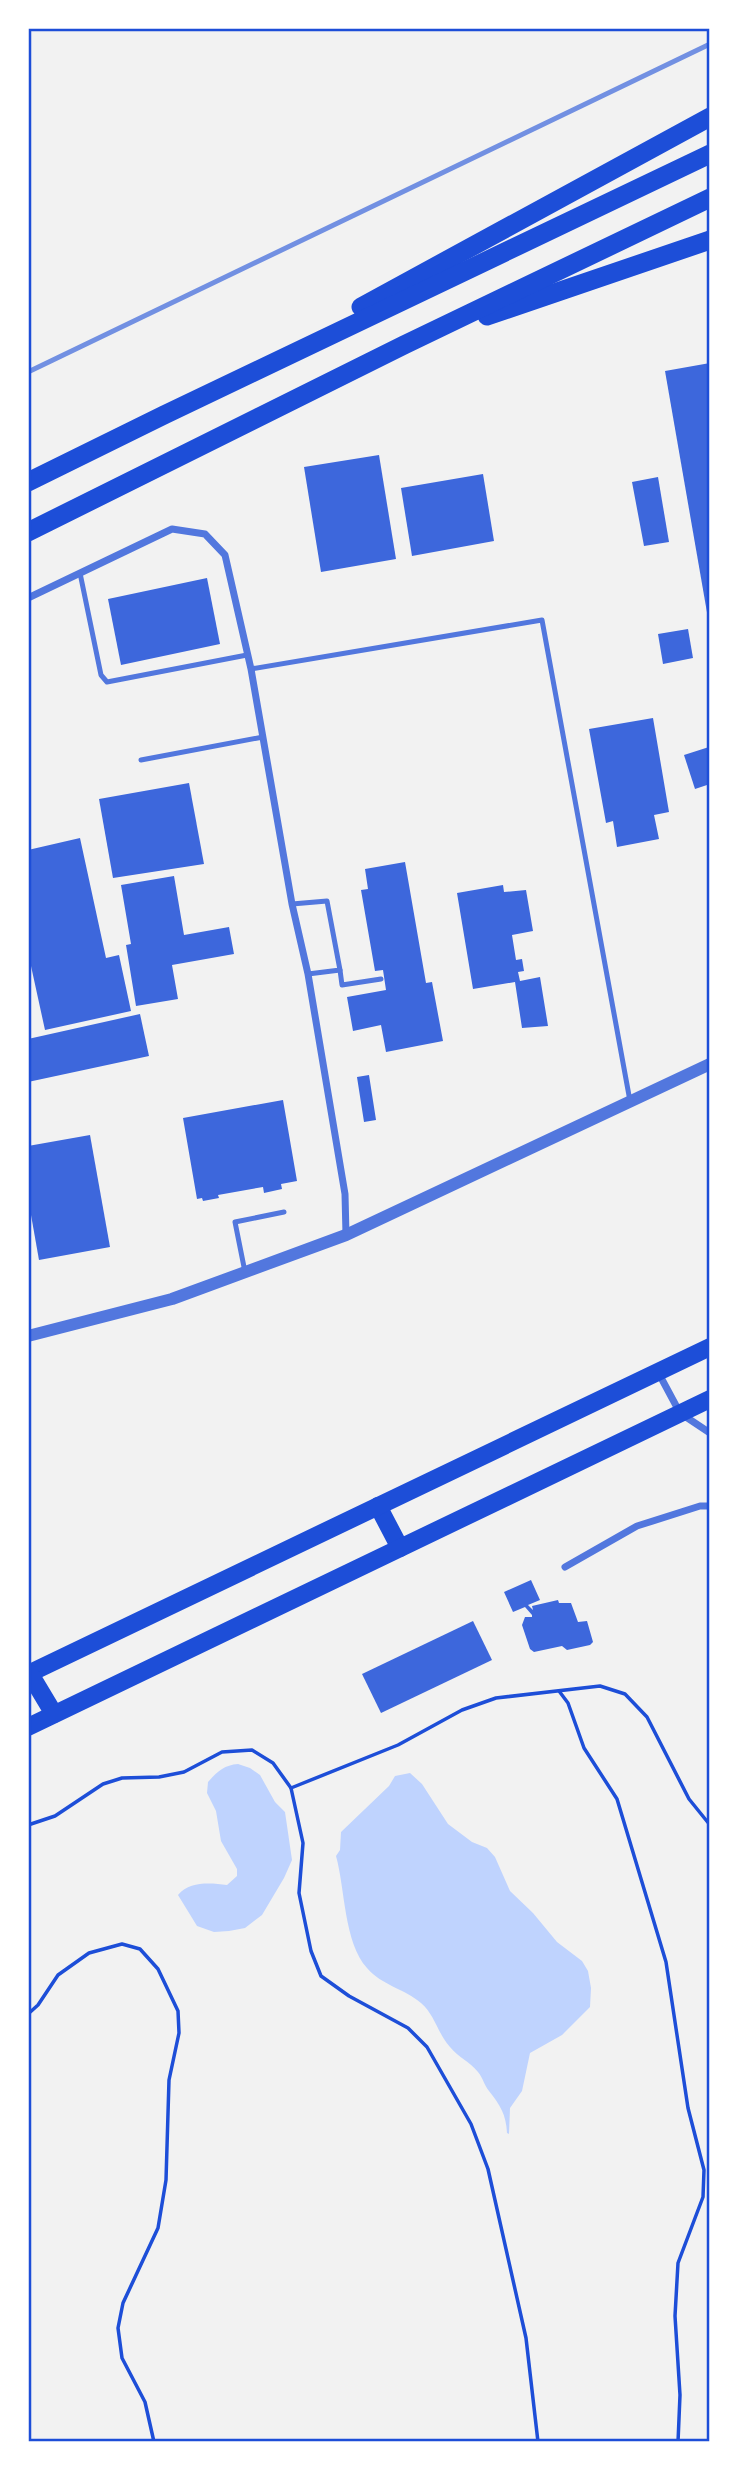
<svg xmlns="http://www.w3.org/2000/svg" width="738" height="2470" viewBox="0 0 738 2470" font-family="Signika,sans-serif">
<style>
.water{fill:#bfd3fe}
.building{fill:#3d67dc}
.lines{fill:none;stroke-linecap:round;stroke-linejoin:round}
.path{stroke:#1d4ed8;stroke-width:3.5}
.service{stroke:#5277de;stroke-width:5}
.minor{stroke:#5277de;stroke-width:7}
.tertiary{stroke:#5277de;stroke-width:12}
.trunk{stroke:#1d4ed8;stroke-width:18}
.motorway{stroke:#1d4ed8;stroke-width:19}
.rail{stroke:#7290e2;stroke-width:5}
.neatline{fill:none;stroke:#1d4ed8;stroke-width:2.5}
</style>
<rect width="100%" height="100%" fill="#f2f2f2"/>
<g class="water">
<path d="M238,1764L250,1768L260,1775L275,1802L285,1812L292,1860L284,1878L262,1915L245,1928L229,1931L214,1932L197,1926L178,1895C190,1881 210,1883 227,1885L237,1876V1869L221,1841L216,1811L207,1793L208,1782C217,1772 224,1765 238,1764Z"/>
<path d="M410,1773L422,1784L448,1824L472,1842L487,1848L495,1857L510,1891L533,1913L557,1942L582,1961L588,1971L591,1988L590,2007L562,2035L530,2053L522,2091L510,2108L509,2134L507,2133C506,2114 500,2105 489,2091C484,2085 483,2078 478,2072C470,2062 458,2057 450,2047C438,2034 435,2015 421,2003C405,1989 381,1985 367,1968C344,1943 345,1888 336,1856L340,1850L341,1832L389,1786L395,1776Z"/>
</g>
<g class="building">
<path d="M710,363V623L709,624L665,371Z"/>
<path d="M379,455L396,559L321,572L304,467Z"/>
<path d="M483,474L494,541L412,556L401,488Z"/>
<path d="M658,477L669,542L644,546L632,482Z"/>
<path d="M207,578L220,644L121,665L108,599Z"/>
<path d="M688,629L693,658L663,664L658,634Z"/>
<path d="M653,718L669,812L654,815L659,839L617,847L613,821L606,823L589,729Z"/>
<path d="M709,747L710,784L695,789L684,755Z"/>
<path d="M189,783L204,864L113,878L99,799Z"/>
<path d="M80,838L106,958L119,955L131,1011L45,1030L31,966L28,967V850Z"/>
<path d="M405,862L426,983L432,982L443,1041L386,1052L381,1025L353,1031L347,997L386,990L383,970L375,971L361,890L368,889L365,869Z"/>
<path d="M174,876L184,935L229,927L234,954L172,965L178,999L136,1006L126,945L131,944L121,885Z"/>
<path d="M503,885L504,892L526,890L533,931L512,935L516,960L522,959L524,971L518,972L520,981L540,977L548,1026L522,1028L515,982L473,989L457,893Z"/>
<path d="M140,1014L149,1056L28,1082V1039Z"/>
<path d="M369,1075L376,1120L364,1122L357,1077Z"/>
<path d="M283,1100L297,1181L281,1184L282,1189L264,1193L263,1187L218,1195L219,1198L203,1201L202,1198L197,1199L183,1118Z"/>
<path d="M90,1135L110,1247L39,1260L28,1198V1146Z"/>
<path d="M531,1580L540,1600L528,1605L533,1610L532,1606L558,1600L559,1603H571L578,1622L587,1621L593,1642L590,1645L567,1650L562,1646L534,1652L530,1649L522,1625L525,1617H532V1615L525,1607L513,1612L504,1592Z"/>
<path d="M473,1621L492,1660L381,1713L362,1674Z"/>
</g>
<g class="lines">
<g class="path">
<path d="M559,1691L568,1703L584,1748L617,1799L666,1962L688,2108L704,2170L703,2197L678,2263L675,2316L680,2395L678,2442"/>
<path d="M28,1825L55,1816L103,1784L122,1778L159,1777L184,1772L222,1752L252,1750L273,1763L291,1788"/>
<path d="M28,2014L38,2005L58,1975L89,1953L122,1944L140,1949L158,1969L178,2011L179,2033L169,2080L166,2180L158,2228L123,2303L118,2328L122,2358L145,2402L154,2442"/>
<path d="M538,2442L526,2338L488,2169L471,2124L427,2047L408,2028L349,1996L321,1976L311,1951L299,1893L303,1843L291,1788L398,1745L462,1710L496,1698L600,1686L625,1694L647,1717L689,1799L710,1825"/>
</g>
<g class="service">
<path d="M80,573L101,675L107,682L247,655"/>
<path d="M251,669L542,620L630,1101"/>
<path d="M141,760L263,737"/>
<path d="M292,904L327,901L340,970L308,974"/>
<path d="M340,970L342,985L381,979"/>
<path d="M245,1272L235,1222L284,1212"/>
</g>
<g class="minor">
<path d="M28,598L172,529L205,534L225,555L251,669L292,904L308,974L345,1194L346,1235"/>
<path d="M658,1372L680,1413L710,1433"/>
<path d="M565,1567L637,1526L700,1506H710"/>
</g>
<path class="tertiary" d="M28,1336L172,1299L346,1235L710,1064"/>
<g class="trunk">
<path d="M378,1506L400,1548"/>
<path d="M28,1674L710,1347"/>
<path d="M30,1674L54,1714"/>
<path d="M28,1727L710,1399"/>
</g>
<g class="motorway">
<path d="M361,307L710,117"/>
<path d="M487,316L710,240"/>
<path d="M28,482L164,415L710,154"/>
<path d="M28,532L404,345L710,198"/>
</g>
<path class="rail" d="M28,372L710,44"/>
</g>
<rect width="738" height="2470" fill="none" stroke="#ffffff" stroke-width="60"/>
<rect x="30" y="30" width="678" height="2410" class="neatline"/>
</svg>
